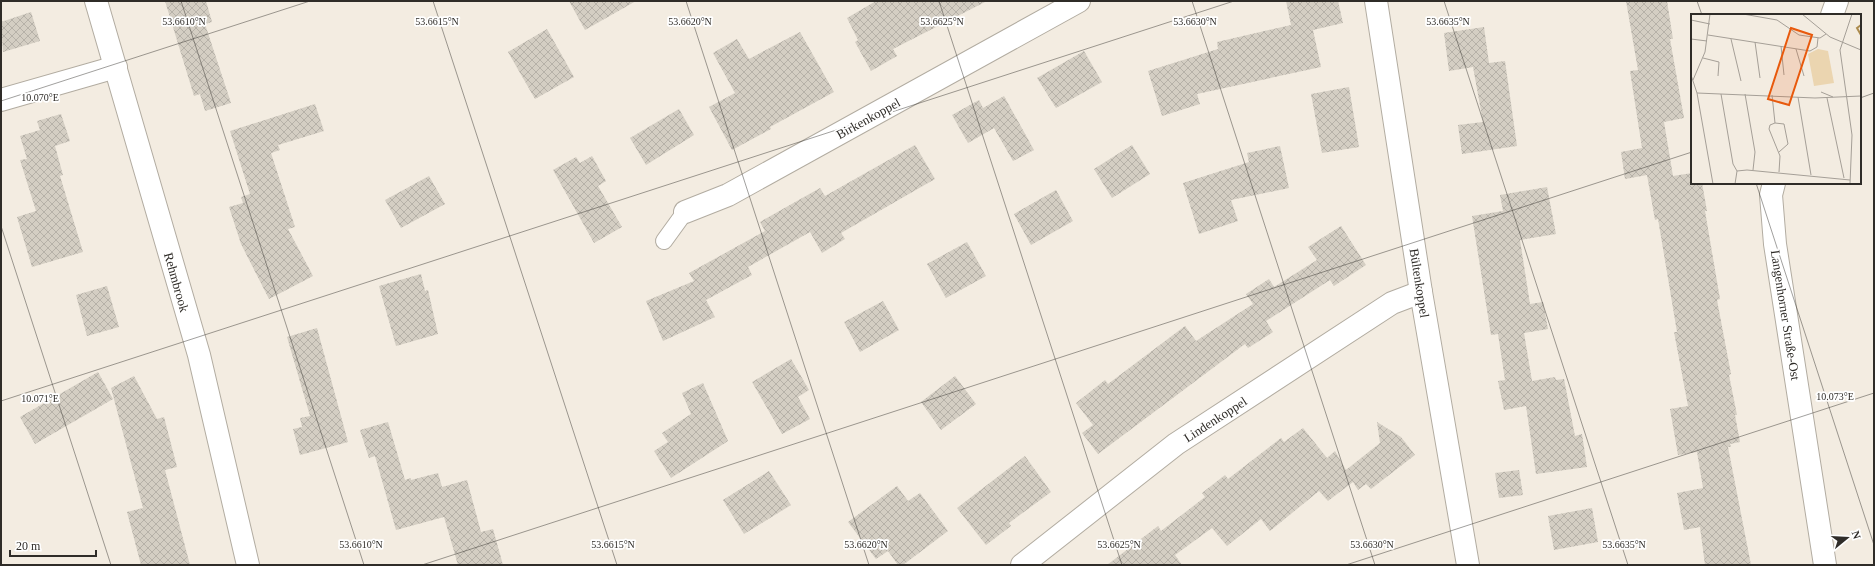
<svg xmlns="http://www.w3.org/2000/svg" width="1875" height="566" viewBox="0 0 1875 566" font-family="Georgia,serif">
<style>
.building{fill:url(#building-cross-hatch)}
.lines{fill:none;stroke-linecap:round;stroke-linejoin:round}
.lane-casing{stroke:#b2aca1;stroke-width:18}
.street-casing{stroke:#b2aca1;stroke-width:24}
.lane{stroke:#fff;stroke-width:16}
.street{stroke:#fff;stroke-width:22}
.ticks{fill:none;stroke:#2f2c28;stroke-width:1;stroke-opacity:0.45}
.labels{text-anchor:middle;stroke-width:3.5;stroke-linejoin:round;paint-order:stroke}
.street-label{font-size:13px;fill:#2f2c28;stroke:#fff}
.inset-river{fill:none;stroke:#ac8b4d;stroke-width:2}
.inset-road{fill:none;stroke:#a59f97;stroke-width:1}
.view{fill:#e8590c;fill-opacity:0.15;stroke:#e8590c;stroke-width:2}
.inset-edge{fill:none;stroke:#2f2c28;stroke-width:2}
.ticks-label{font-size:10px;text-anchor:middle;fill:#2f2c28;stroke:#fff;stroke-width:3.5;stroke-linejoin:round;paint-order:stroke}
</style>
<defs>
<pattern id="building-cross-hatch" width="8" height="8" patternUnits="userSpaceOnUse"><rect width="8" height="8" fill="#d4cec3"/><path d="M0 0l8 8M0 8l8-8" fill="none" stroke="#b6b1a8"/></pattern>
</defs>
<rect width="100%" height="100%" fill="#f3ece1"/>
<g class="building">
<path d="M165,1H206L212,22L205,24L231,103L205,111L200,94L194,96Z"/>
<path d="M569,1H636L585,30Z"/>
<path d="M876,1H987L893,49L897,56L871,71L855,42L858,40L847,18Z"/>
<path d="M1286,1H1338L1343,23L1313,30L1321,67L1197,94L1200,104L1162,116L1148,71L1218,49L1217,42L1291,25Z"/>
<path d="M1626,1H1667L1673,39H1670L1684,118L1664,122L1673,176L1692,173V183H1702L1707,211H1705L1720,299L1717,300L1731,374L1729,375L1737,415H1735L1740,442L1730,444L1731,447H1728L1751,565H1705L1700,527L1684,530L1677,493L1703,488L1697,452L1678,455L1670,409L1688,406L1674,332H1677L1658,219L1655,220L1647,175L1625,179L1621,152L1642,148L1630,71L1638,70Z"/>
<path d="M31,12L40,41L3,52L1,22Z"/>
<path d="M1484,27L1489,63L1505,61L1517,146L1462,154L1458,125L1483,122L1473,67L1449,71L1444,33Z"/>
<path d="M547,29L574,77L535,99L508,52Z"/>
<path d="M800,32L834,92L770,127L771,129L732,150L709,107L735,93L713,53L737,39L749,59Z"/>
<path d="M1084,51L1102,82L1056,108L1037,78Z"/>
<path d="M1349,87L1359,147L1322,153L1311,94Z"/>
<path d="M1004,96L1034,150L1013,161L994,128L968,143L952,115L979,100L983,108Z"/>
<path d="M315,104L324,131L278,145L280,150L271,153L295,227L288,229L313,276L269,299L241,244L229,207L243,203L241,197L250,194L230,131Z"/>
<path d="M679,109L694,135L646,165L630,138Z"/>
<path d="M61,114L70,141L55,146L63,175L60,176L83,252L32,267L17,217L36,211L20,160L27,159L20,136L40,130L37,121Z"/>
<path d="M915,145L935,179L841,233L845,239L822,253L810,232L748,267L752,275L706,300L715,317L663,341L646,301L694,281L689,273L765,231L760,222L820,188L825,196Z"/>
<path d="M1132,145L1150,174L1112,198L1094,169Z"/>
<path d="M1280,146L1289,188L1231,200L1238,221L1199,234L1183,183L1249,162L1247,153Z"/>
<path d="M592,156L606,181L598,186L622,227L594,243L553,170L576,157L580,163Z"/>
<path d="M429,176L445,204L401,228L385,200Z"/>
<path d="M1547,187L1556,234L1520,240L1530,304L1543,302L1548,329L1524,333L1532,381L1555,377L1556,380L1564,379L1575,436L1582,434L1587,467L1536,474L1526,406L1504,410L1498,381L1505,380L1498,334L1491,335L1472,216L1503,211L1500,195Z"/>
<path d="M1056,190L1073,221L1031,245L1014,214Z"/>
<path d="M1341,226L1366,265L1334,286L1330,280L1266,321L1273,332L1248,348L1245,344L1098,454L1082,433L1093,425L1076,403L1105,380L1108,384L1185,326L1196,341L1253,304L1246,294L1269,279L1274,287L1317,260L1308,247Z"/>
<path d="M967,242L986,276L946,298L927,264Z"/>
<path d="M421,274L425,291L428,290L438,334L396,346L379,286Z"/>
<path d="M107,286L119,327L87,336L76,295Z"/>
<path d="M883,301L899,330L860,352L844,322Z"/>
<path d="M317,328L348,442L300,455L293,429L302,427L300,418L310,416L287,337Z"/>
<path d="M791,359L809,390L798,397L810,419L782,434L752,382Z"/>
<path d="M98,372L113,399L35,444L20,417Z"/>
<path d="M134,376L157,419L164,417L177,467L165,470L190,565H141L127,512L143,508L111,388Z"/>
<path d="M955,376L976,404L941,430L921,402Z"/>
<path d="M703,383L728,441L671,478L654,451L668,442L662,433L691,414L682,393Z"/>
<path d="M388,422L405,480L411,478V480L438,473L442,487L467,480L481,532L493,529L503,565H458L444,517L396,530L375,456L369,458L360,430Z"/>
<path d="M1377,422L1401,437L1415,455L1371,489L1366,484L1358,490L1353,482L1328,501L1319,491L1270,531L1261,519L1227,546L1212,528L1175,555L1182,565H1107L1158,526L1161,531L1205,497L1202,493L1225,475L1228,479L1281,438L1284,442L1303,428L1327,458L1335,451L1346,470L1380,443Z"/>
<path d="M1025,456L1051,492L1009,523L1011,526L986,545L957,508Z"/>
<path d="M1519,470L1523,495L1499,498L1495,473Z"/>
<path d="M769,471L791,505L744,534L723,500Z"/>
<path d="M897,486L908,501L920,493L948,531L903,565H898L888,551L876,559L848,522Z"/>
<path d="M1592,508L1598,542L1554,550L1548,516Z"/>
</g>
<g class="lines">
<defs>
<path id="lane" d="M664,241L685,212"/>
<g id="street">
<path d="M96,1L199,355L248,565"/>
<path d="M1376,1L1421,292L1468,565"/>
<path d="M1832,15L1837,1"/>
<path d="M1,100L116,67"/>
<path d="M1774,183L1771,195L1775,244L1825,565"/>
<path d="M685,212L728,195L1079,1"/>
<path d="M1022,565L1176,444L1392,303L1421,292"/>
</g>
</defs>
<use href="#lane" class="lane-casing"/>
<use href="#street" class="street-casing"/>
<use href="#lane" class="lane"/>
<use href="#street" class="street"/>
</g>
<path class="ticks" d="M181,1L364,565M433,1L617,565M686,1L869,565M939,1L1122,565M1192,1L1375,565M1444,1L1628,565M1697,1L1702,15M1860,98L1874,93M1,101L310,1M1756,183L1874,545M1,226L111,565M1,401L1234,1M422,565L1692,152M1346,565L1874,393"/>
<g class="labels">
<g class="street-label">
<text transform="translate(868 118) rotate(-29)" y="5">Birkenkoppel</text>
<text transform="translate(177 282) rotate(74)" y="5">Rehmbrook</text>
<text transform="translate(1420 283) rotate(81)" y="5">Bültenkoppel</text>
<text transform="translate(1786 315) rotate(81)" y="5">Langenhorner Straße-Ost</text>
<text transform="translate(1215 419) rotate(-33)" y="5">Lindenkoppel</text>
</g>
</g>
<g transform="translate(1691 14)">
<rect width="170" height="170" fill="#f3ece1"/>
<path d="M127,35L137,37L143,69L123,72L117,40Z" fill="#ebd5b0"/>
<path class="inset-river" d="M170,11L166,14L170,21"/>
<path class="inset-road" d="M52,0L86,6L108,21L129,24L135,20M111,0L139,23L170,36M0,6L19,10M17,21L119,37L126,33L127,24M0,25L16,27M40,25L50,67M64,28L69,64M90,32L93,61M105,35L113,62M12,44L28,48L27,62M0,61L6,79L22,170M2,66L14,38L19,0M130,78L142,83M6,79L124,84L170,82M30,80L42,150L46,157M54,80L64,138L62,156M81,81L84,109L79,111L78,115L89,142L88,158M107,83L120,161M136,84L153,164M84,109L93,110L97,130L88,138M46,157L56,156L159,166M44,170L46,157M159,170L161,121L149,36L161,0"/>
<path class="view" d="M100,14L121,21L98,91L77,85Z"/>
<rect width="170" height="170" class="inset-edge"/>
</g>
<g class="ticks-label">
<text x="184" y="25">53.6610°N</text>
<text x="437" y="25">53.6615°N</text>
<text x="690" y="25">53.6620°N</text>
<text x="942" y="25">53.6625°N</text>
<text x="1195" y="25">53.6630°N</text>
<text x="1448" y="25">53.6635°N</text>
<text x="40" y="101">10.070°E</text>
<text x="1835" y="400">10.073°E</text>
<text x="40" y="402">10.071°E</text>
<text x="361" y="548">53.6610°N</text>
<text x="613" y="548">53.6615°N</text>
<text x="866" y="548">53.6620°N</text>
<text x="1119" y="548">53.6625°N</text>
<text x="1372" y="548">53.6630°N</text>
<text x="1624" y="548">53.6635°N</text>
</g>
<rect width="1875" height="566" fill="none" stroke="#2f2c28" stroke-width="4"/>
<g transform="translate(1847 538) rotate(72)" stroke="#ffffff" stroke-width="3" paint-order="stroke">
<path d="M0-3L7 15L0 10L-7 15Z" fill="#2f2c28"/>
<text y="-6" font-size="11" font-weight="bold" text-anchor="middle" fill="#2f2c28">N</text>
</g>
<path d="M10 550v6h86v-6" fill="none" stroke="#2f2c28" stroke-width="2"/>
<text x="16" y="550" font-size="12" fill="#2f2c28" stroke="#ffffff" stroke-width="3" paint-order="stroke">20 m</text>
</svg>
